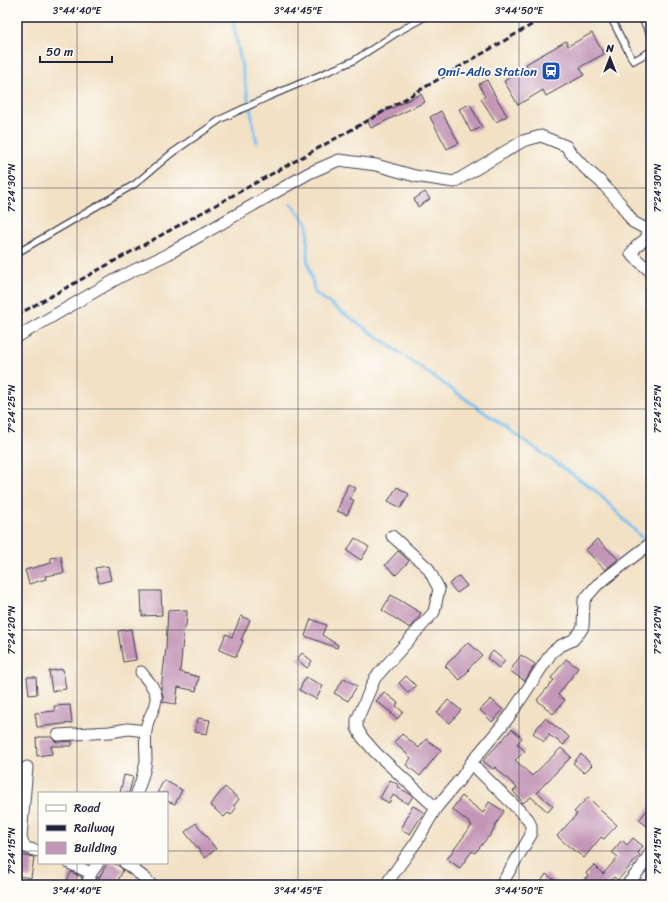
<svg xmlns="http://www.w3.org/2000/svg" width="668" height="902" viewBox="0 0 668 902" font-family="Sriracha,sans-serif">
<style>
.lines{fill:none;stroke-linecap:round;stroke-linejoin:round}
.stream{stroke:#77c1f0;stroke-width:3}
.building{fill:#c396b7}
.lane-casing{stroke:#413f50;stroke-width:8}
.street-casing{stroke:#413f50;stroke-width:13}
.lane{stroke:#fff;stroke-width:5.5}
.street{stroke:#fff;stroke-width:11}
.rail{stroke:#22223b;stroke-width:3;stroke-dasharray:6 3;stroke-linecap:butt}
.ticks{fill:none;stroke:#22223b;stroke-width:1;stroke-opacity:0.45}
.labels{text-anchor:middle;stroke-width:3.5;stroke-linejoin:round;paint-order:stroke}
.transit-label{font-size:13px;fill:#164399;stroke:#fdfcf7;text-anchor:end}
.neatline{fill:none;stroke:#22223b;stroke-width:1.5}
.ticks-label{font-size:10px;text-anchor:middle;fill:#22223b}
</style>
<rect width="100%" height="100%" fill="#fdfcf7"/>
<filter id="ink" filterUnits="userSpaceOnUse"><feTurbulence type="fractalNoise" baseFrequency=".025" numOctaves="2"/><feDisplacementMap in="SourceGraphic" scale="8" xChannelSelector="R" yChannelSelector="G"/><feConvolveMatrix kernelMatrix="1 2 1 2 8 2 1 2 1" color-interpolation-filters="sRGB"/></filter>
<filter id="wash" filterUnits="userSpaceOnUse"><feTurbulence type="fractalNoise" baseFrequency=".012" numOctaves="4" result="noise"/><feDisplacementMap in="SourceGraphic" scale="16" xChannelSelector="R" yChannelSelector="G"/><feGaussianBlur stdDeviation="0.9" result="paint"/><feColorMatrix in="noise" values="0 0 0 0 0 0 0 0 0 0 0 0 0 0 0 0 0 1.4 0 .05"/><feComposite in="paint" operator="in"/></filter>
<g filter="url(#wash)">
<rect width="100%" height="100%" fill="#f2e1c5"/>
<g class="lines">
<g class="stream">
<path d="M232,17L257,143"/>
<path d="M291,204L308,224L307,258L315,293L596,491L648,544"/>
</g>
</g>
<g id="blocks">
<g class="building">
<path d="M592,33L604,54L580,67L584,75L546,96L543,90L518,105L504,81L528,67L526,64L566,41L568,46Z"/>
<path d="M487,80L492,90L507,116L496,122L481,99L485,97L479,84Z"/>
<path d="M421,94L425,102L371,128L367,120Z"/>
<path d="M470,104L482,127L471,132L459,109Z"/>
<path d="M441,111L459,143L447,149L430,117Z"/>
<path d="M425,192L430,199L418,207L414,199Z"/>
<path d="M348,484L356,488L350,499L354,500L347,515L337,511Z"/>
<path d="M397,487L409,494L401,508L388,501Z"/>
<path d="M355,538L369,547L361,560L347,551Z"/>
<path d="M597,539L618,559L605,570L586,550Z"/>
<path d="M398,551L409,561L396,575L385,565Z"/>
<path d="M61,556L64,573L45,576L46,579L29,584L25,570L51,563V558Z"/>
<path d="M108,566L111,580L99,583L95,568Z"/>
<path d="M459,576L467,586L457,593L449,584Z"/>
<path d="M141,591H161L162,615L142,616Z"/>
<path d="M391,595L421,613L415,623L410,628L382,610Z"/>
<path d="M168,610L187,611L186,627H184L180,672L199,677L196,691L178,687L176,704L163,702V695L161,689L166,648Z"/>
<path d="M241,616L250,620L241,640L243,641L236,657L219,650L226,634L232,637Z"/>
<path d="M311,619L326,625L322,635L338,645L337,648L305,636Z"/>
<path d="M131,629L136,660L123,662L118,631Z"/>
<path d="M468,642L482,655L468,669L469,670L460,680L445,666Z"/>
<path d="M493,651L505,661L499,668L487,658Z"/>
<path d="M302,653L312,661L307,668L297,659Z"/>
<path d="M521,655L535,664L525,681L510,671Z"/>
<path d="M566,659L578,668L558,695L565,700L553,714L537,700L554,680L551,678Z"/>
<path d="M63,669L66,689L52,691L49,671Z"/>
<path d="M406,676L416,686L408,693L399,683Z"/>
<path d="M27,677H36L37,694L29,695Z"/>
<path d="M306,677L323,686L316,699L299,690Z"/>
<path d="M344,678L357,686L348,701L334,693Z"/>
<path d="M384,692L398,703L396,706L403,712L397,719L391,714L392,713L376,701Z"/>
<path d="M491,699L503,710L492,722L480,710Z"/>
<path d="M448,700L461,710L450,723L437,713Z"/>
<path d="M70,705L72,723L37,727L35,713L55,711L54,706Z"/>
<path d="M198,718L210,720L207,734L195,732Z"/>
<path d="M545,718L569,737L564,745L549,735L544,742L533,733Z"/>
<path d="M512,729L522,738L517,744L525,751L515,760L532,776L561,748L571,757L537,792L553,806L548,812L531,797L523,803L513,791L517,788L495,767L493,769L483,761Z"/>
<path d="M402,734L419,748L426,739L441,750L420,776L406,765L411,758L394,742Z"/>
<path d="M38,737H52L55,741L58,742L72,741V746H51L52,754L37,756L36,738H38Z"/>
<path d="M581,754L592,765L584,773L573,763Z"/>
<path d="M124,775L133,777L129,793H120Z"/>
<path d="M164,780L182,790L175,804L167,801V793H157Z"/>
<path d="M390,780L399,785L398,787L413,796L408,804L393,795L389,803L380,798Z"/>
<path d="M225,787L239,799L234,806L236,808L231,815L228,813L224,817L210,805Z"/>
<path d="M462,796L483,813L489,802L504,811L495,826H496L489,837H488L475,853L472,851L460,868L447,859L472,825L452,809Z"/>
<path d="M588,797L598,807V808L617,825L604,839L601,837L584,858L567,845L557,836L577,814L574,812Z"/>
<path d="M651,805V829L639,820Z"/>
<path d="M413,806L424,812L410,834L401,829L409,814L408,813Z"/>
<path d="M196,823L216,849L205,858L185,832Z"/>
<path d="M633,838L643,846L638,853L640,855L618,880L614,877L606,885H579L588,876L586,873L594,865L603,874L618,857L612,852L622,840L627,845Z"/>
<path d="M19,855L34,857L31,878L17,876Z"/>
<path d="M107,863H113L119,866L123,870L116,885H95V884L97,877L99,878Z"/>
<path d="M71,872L82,877L80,885H72L66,882Z"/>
<path d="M546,874L562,885H539Z"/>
</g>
</g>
</g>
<g filter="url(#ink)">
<use href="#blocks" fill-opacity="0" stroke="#413f50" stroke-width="1"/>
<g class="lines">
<defs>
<g id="lane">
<path d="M614,17L611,18L633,61L651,51"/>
<path d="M641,17L651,36"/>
<path d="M17,253L135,184L172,153L221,119L268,97L353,61L403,29L425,17"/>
</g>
<g id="street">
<path d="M17,337L120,277L168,254L309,173L339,160L376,165L415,176L454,182L523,141L541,136L566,146L570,152L586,169L600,181L620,203L633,222L646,229L648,237L637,246L631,254L651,272"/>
<path d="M392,536L428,568L439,589L434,612L375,678L357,720V728L362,737L376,753L436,808"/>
<path d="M58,735L110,732L128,729L146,731"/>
<path d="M471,763L528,819L531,826V835L501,885"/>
<path d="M27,767L21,837C24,850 27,848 39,851"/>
<path d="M137,793C141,782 145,771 146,760C146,749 144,736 147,725C149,716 157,706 156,696C155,687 146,679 141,672"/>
<path d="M69,863L91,873"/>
<path d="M125,863L146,879L151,885"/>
<path d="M87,885L91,873L98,863"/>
<path d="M388,885L389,880L417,841L436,808L461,778L471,763L509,717L552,652L560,646L573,640L580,632L583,627L584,600L597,585L651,543"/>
<path d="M627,885L641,868L651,851"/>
</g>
</defs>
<use href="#lane" class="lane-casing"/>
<use href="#street" class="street-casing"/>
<use href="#lane" class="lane"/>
<use href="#street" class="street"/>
<path class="rail" d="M17,315L369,120L526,28L546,17"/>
</g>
</g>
<path class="ticks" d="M77,17V793M298,17V885M519,17V885M17,188H651M17,409H651M17,630H651M17,851H39M167,851H651M77,863V885"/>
<defs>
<symbol id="station-square" viewBox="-11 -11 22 22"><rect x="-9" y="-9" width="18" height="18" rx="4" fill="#1a4fb4" stroke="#fdfcf7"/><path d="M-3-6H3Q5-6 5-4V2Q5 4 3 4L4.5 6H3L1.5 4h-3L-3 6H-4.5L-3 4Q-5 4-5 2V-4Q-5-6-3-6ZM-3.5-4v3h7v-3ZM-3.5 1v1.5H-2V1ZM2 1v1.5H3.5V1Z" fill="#fff"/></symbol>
</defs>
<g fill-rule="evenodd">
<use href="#station-square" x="540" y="60" width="22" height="22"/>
</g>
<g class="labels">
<g class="transit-label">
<text x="537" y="76">Omi-Adio Station</text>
</g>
</g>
<rect width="668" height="902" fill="none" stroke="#fdfcf7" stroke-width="44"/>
<rect x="38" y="792" width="130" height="72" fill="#fdfcf7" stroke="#a5a5ac"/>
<rect x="46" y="805" width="20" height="6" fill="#ffffff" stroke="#a5a5ac"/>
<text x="74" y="812" font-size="12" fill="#22223b">Road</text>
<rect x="46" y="825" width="20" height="6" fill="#22223b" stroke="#a5a5ac"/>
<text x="74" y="832" font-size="12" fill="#22223b">Railway</text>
<rect x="46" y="842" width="20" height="12" fill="#c396b7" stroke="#a5a5ac"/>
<text x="74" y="852" font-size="12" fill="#22223b">Building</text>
<g transform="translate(610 58)" stroke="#fdfcf7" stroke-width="3" paint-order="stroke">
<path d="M0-3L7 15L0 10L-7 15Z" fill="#22223b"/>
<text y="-6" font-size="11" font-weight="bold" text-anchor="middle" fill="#22223b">N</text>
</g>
<path d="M40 56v6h72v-6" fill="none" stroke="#22223b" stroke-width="2"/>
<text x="46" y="56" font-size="12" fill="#22223b" stroke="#fdfcf7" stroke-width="3" paint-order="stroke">50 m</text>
<rect x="22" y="22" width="624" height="858" class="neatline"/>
<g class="ticks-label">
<text x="77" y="14">3°44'40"E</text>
<text x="298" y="14">3°44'45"E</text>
<text x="519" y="14">3°44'50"E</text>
<text transform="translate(11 188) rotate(-90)" y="4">7°24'30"N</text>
<text transform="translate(657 188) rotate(-90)" y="4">7°24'30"N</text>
<text transform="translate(11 409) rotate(-90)" y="4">7°24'25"N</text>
<text transform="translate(657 409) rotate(-90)" y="4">7°24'25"N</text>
<text transform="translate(11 630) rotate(-90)" y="4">7°24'20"N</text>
<text transform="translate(657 630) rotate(-90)" y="4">7°24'20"N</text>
<text transform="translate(11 851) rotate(-90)" y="4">7°24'15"N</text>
<text transform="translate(657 851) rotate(-90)" y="4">7°24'15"N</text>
<text x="77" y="894">3°44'40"E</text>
<text x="298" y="894">3°44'45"E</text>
<text x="519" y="894">3°44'50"E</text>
</g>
</svg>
